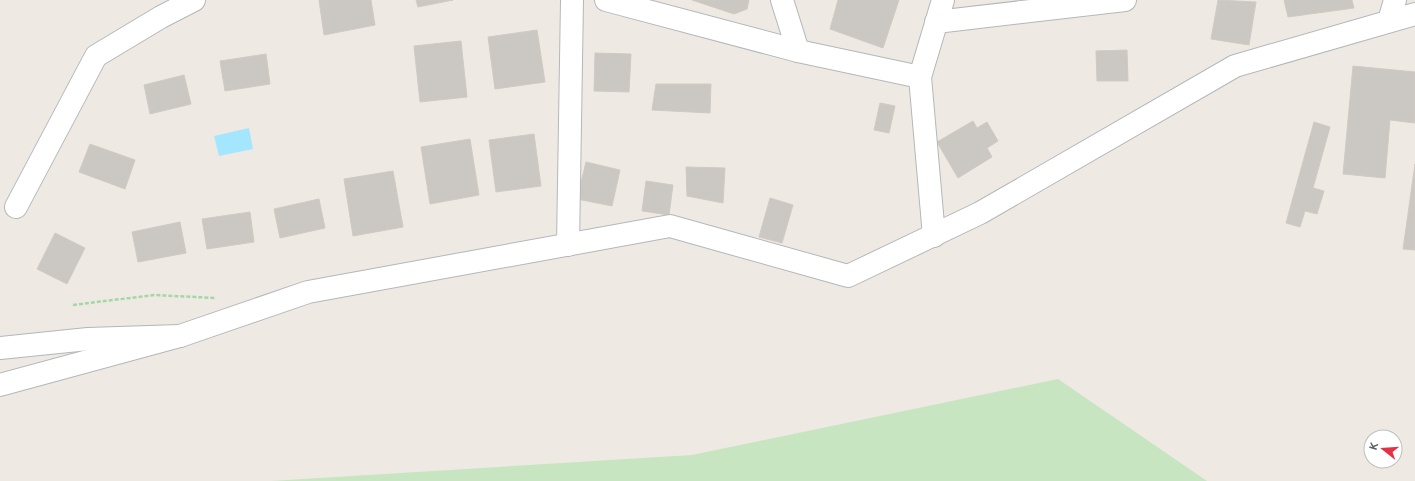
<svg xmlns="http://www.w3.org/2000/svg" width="1415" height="481" viewBox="0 0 1415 481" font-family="Figtree,sans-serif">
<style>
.green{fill:#c7e5c0}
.water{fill:#a4e6fd}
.building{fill:#cbc7c3;stroke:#d2cac2}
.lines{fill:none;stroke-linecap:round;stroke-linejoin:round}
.street-casing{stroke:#b4b7ba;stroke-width:24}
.secondary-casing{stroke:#b2b7bb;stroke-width:24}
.path{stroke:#a3d7a7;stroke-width:2.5;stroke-dasharray:4 2;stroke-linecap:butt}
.street{stroke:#fff;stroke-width:22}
.secondary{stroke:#fff;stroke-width:22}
</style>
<rect width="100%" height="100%" fill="#eeeae3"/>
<path class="green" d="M1058,379L1207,481H271L692,455Z"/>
<path class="water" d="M249,128L253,149L219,156L214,136Z"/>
<g class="building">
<path d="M319,0H371L375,25L324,35Z"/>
<path d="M416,0H453L418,7Z"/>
<path d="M692,0H749L747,9L734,14Z"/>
<path d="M838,0H899L883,48L830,29Z"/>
<path d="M1218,0L1256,2L1249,45L1211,39Z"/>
<path d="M1284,0H1352L1354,8L1288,17Z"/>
<path d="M537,30L545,82L495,89L488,37Z"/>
<path d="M461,41L467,97L420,102L414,46Z"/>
<path d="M1127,50L1128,81H1097L1096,51Z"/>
<path d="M595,53L631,54L629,92L594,91Z"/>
<path d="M266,54L270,84L225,91L220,61Z"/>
<path d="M1353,66L1415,72V123L1390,120L1385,178L1343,174Z"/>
<path d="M184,75L191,104L150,114L144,85Z"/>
<path d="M656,84H711L710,113L652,110Z"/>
<path d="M880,103L895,106L889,133L874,130Z"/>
<path d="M973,121L977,128L987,122L998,141L987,148L992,157L958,178L937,142Z"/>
<path d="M1314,122L1330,127L1313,188L1324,191L1317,214L1305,211L1300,227L1286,223Z"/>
<path d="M534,134L541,186L496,192L489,140Z"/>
<path d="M470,139L479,195L430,204L421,147Z"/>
<path d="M90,144L135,160L125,189L79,172Z"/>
<path d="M586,162L620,170L612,206L577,199Z"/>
<path d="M1415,164V250L1403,249Z"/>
<path d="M686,167L725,168L723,203L687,196Z"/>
<path d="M393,171L403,227L353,236L344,179Z"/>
<path d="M646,181L673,185L669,215L642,211Z"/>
<path d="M770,198L793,205L782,243L759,237Z"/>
<path d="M319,199L325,228L280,238L274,209Z"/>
<path d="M250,212L254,242L207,249L202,219Z"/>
<path d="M180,222L186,253L138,262L132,232Z"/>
<path d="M55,233L85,248L67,284L37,269Z"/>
</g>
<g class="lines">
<defs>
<g id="street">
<path d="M606,0L798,51L920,77"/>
<path d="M782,0L798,51"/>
<path d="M1389,21L1395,0"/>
<path d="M936,22L1125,0"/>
<path d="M16,207L96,56L161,17L194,0"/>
<path d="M934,236L920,77L943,0"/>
<path d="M568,245L572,0"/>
<path d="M0,385L180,336L308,292L670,226L848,276L980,213L1235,66L1415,14"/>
</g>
<path id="secondary" d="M0,348L88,339L180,336"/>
</defs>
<use href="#street" class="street-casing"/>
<use href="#secondary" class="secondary-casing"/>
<path class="path" d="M73,305L154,295L216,298"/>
<use href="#street" class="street"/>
<use href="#secondary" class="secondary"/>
</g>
<g transform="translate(1383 449) rotate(287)"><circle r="19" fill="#ffffff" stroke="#bdc0c1"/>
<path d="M0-3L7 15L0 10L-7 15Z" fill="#e63144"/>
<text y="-6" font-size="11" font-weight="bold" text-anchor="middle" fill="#5b6164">K</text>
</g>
</svg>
